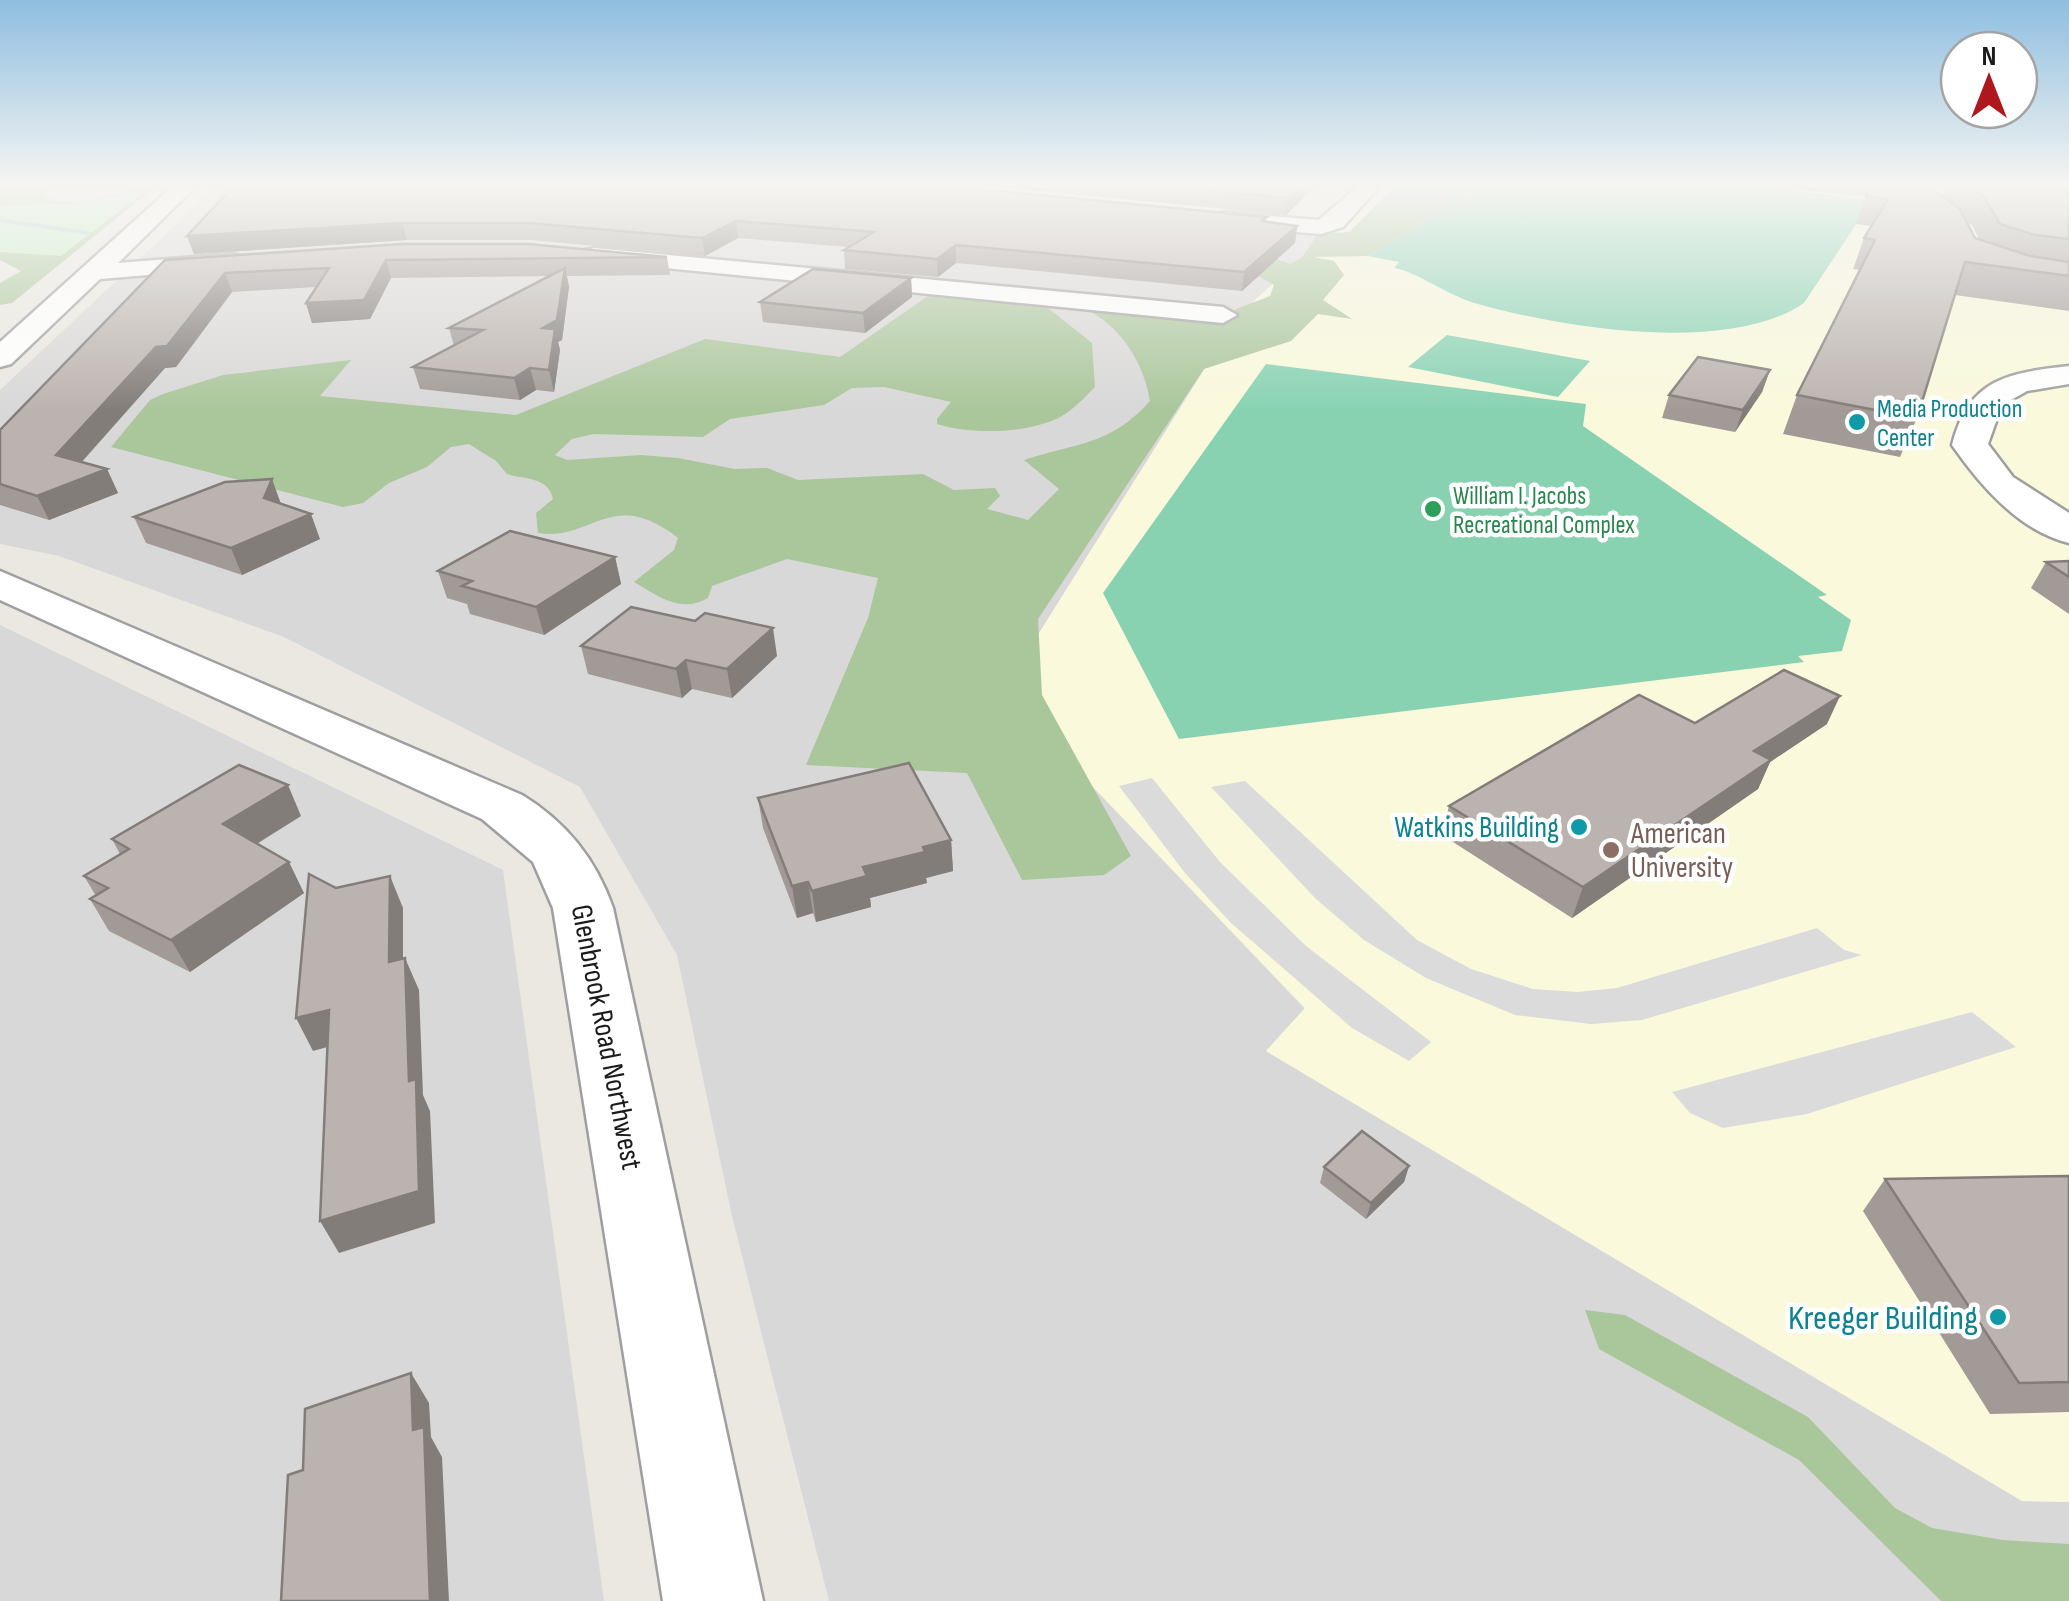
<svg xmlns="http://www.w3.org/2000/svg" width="2069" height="1601" viewBox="0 0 2069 1601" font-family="'Sofia Sans Condensed',sans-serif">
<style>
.residential{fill:#d9d8d8}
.education{fill:#faf9dc}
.forest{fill:#aac69b}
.park{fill:#c2f2c4}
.pitch{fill:#88d2b2}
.parking{fill:#dbdbdb}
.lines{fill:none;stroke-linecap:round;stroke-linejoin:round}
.stream{fill:#a7ccd4;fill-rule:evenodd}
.minor-casing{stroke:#9f9f9f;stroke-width:5}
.minor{fill:#fff;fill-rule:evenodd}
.wall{fill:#a19a96;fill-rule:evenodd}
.shaded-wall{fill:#837d7a}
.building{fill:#bbb3af;stroke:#837d7a;stroke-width:2.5}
.culture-dot{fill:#0f9aa8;stroke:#fff;stroke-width:4}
.leisure-dot{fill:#2e9e5b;stroke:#fff;stroke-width:4}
.education-dot{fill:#8d6e63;stroke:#fff;stroke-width:4}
.labels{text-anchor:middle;stroke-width:9;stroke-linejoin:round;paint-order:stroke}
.far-culture-label{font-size:25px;fill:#0d838f;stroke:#fff;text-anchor:start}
.far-leisure-label{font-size:25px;fill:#27864d;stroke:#fff;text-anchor:start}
.culture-label{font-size:30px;fill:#0d838f;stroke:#fff;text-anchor:end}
.education-label{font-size:30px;fill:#785e54;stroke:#fff;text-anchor:start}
.street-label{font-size:30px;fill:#1b1b1b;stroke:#fff}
.near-culture-label{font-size:35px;fill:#0d838f;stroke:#fff;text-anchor:end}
</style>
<rect width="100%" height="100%" fill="#ebe8e2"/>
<g class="residential">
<path d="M0,187H153L123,198L0,205Z"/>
<path d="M216,187H794L1324,236L1002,692L1305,1009L1266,1051L2022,1501L2069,1502V1601H829L732,1216L677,955L580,787L284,637L59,556L0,544V390Z"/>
<path d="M0,625L503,870L604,1601H0Z"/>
</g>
<path class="education" d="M1382,187H2069V1502L2022,1501L1266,1051L1305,1008L1002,692L1237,317L1331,230L1343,227Z"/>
<g class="forest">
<path d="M50,187L44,197C78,214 121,187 155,187L12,303L0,305V283L21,271L0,260V191Z"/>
<path d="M1394,187H1481L1368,256L1314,257L1334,261L1344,275L1323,300L1352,319L1318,314L1291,341L1204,369L1038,619L1042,695L1131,856L1104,875L1022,880L967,773L806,765L868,618L878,578L787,559L712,586L708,598C681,614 658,596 634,582L674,550L678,538C611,486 592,542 538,533L536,513L553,499C548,476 524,480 507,474L496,461L469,444L451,447L427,467L389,483L363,503L343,507L111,447L150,400L163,394L223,375L351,360L320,396L516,415L705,339L840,357L928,296L1048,308L1092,343L1095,387C1086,396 1076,407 1065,414C1035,434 970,435 937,424V419L951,402L884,387L852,388L824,405L730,419L703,437L593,434L572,439L555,455L567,460L641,455L678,458L735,469L767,468L798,480L923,474L954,490L995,488L1000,496L987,509L1028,520L1059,489L1024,460C1075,443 1110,446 1150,401C1144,364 1123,330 1091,312L1224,321L1236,309L1270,296L1274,285L1246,269L1263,254L1290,264L1302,257L1318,234L1349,232Z"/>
<path d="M1585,1310L1625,1315L1808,1417L1895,1508L1932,1528L2003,1540L2069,1544V1601H1941L1799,1460L1599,1349Z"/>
</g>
<path class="park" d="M144,192L61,256L0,252V205L72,204Z"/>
<g class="pitch">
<path d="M1481,187H1763L1881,201L1867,208L1804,303C1728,355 1563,328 1478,304C1450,297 1416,271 1394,268L1399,262L1368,256Z"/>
<path d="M1447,335L1590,361L1558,397L1408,367Z"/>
<path d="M1266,364L1586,404L1583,426L1827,595L1818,597L1851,620L1842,651L1798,656L1804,662L1179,739L1103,593Z"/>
</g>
<g class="parking">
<path d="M1152,778L1220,862L1306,946L1431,1042L1409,1061L1352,1028L1231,923L1185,873L1119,786Z"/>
<path d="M1245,781L1417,940L1471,969L1533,989L1577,992L1617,988L1817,928L1844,950L1862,955L1642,1020L1591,1024L1515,1015L1426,978L1364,940L1316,899L1211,787Z"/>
<path d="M1972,1012L2016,1047L1807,1114L1723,1128L1690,1113L1672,1092Z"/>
</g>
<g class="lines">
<path class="stream" d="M0,218L87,231L91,233L87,235L0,222Z"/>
<defs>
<g id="minor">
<path d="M172,187H195L118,263L234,254L243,257L247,262L243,267L100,279L11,364L0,367V342Z"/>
<path d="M1357,187H1379L1343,227L1321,234L1223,226L1212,219L1223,212L1319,220Z"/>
<path d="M594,248L1223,307L1237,315L1223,323L585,260L582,255L585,250Z"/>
<path d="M2069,366V384L2027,391L2002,405L1988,444L2013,477L2069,513V543C2019,531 1980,485 1952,445C1969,378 2008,373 2069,366Z"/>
<path d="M0,571L522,795C566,822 596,859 613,908L763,1601H663L553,908L533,862L482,819L0,600Z"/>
</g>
</defs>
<use href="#minor" class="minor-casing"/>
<use href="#minor" class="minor"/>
</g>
<g class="wall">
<path d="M233,187L1267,222L1297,226L1295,243L1242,291L956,263L938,277L845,269L844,250L849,247L738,238L705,256L532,240H407L194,254L187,236Z"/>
<path d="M1002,187H1314L1286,215Z"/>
<path d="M1777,187H1929L1943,197L1945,187H2069V311L1955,295L1917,418L1900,457L1783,434L1797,395L1860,270L1853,269L1864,238L1872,226L1856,224L1866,197ZM1966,221L1972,225L1979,239L1975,238Z"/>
<path d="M667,257L670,275L567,276L569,287L562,340L558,342L560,350L554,392L536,390L520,400L420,389L413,367L454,346L449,328L550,276L391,278L370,319L312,323L306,303L316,287L232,292L176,367L165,368L82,462L107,469L118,493L49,520L0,505V430L165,260Z"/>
<path d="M911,278L912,297L865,333L763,322L760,302Z"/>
<path d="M1770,370L1762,392L1735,432L1662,418L1669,395Z"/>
<path d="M281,504L320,539L242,575L146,543L134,517Z"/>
<path d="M615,557L621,584L544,635L470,614L467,604L447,598L438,571Z"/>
<path d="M2069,561V614L2031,588L2046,562Z"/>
<path d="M581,646L777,656L732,698L692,689L682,698L588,674Z"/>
<path d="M1695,723L1827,724L1770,762L1758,789L1572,918L1442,835L1449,806Z"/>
<path d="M758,798L951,840L953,871L926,878L927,883L870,898L871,907L816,922L813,913L797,918L763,828Z"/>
<path d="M301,816L257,844L304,893L190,972L109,931L90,899L96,896L84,876L120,854L112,839Z"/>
<path d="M1409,1166L1404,1182L1366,1219L1320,1183L1324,1167Z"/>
<path d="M2069,1176V1412L1990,1414L1863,1211L1885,1179Z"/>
</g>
<g class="shaded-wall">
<path d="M1299,187H1314L1286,215L1288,198Z"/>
<path d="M736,221L738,238L705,256L702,238Z"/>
<path d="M402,223L407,240L194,254L187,236Z"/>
<path d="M1297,226L1295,243L1242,291L1244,272Z"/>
<path d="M956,245V263L938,277L937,259Z"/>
<path d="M386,260L391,278L370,319L312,323L306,303Z"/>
<path d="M565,268L569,287L562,340L558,342L560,350L554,392L549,370L543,328Z"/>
<path d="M225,273L232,292L176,367L165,368L67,478L56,455Z"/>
<path d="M911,278L912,297L865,333L863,313Z"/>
<path d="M530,368L536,390L520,400L514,378Z"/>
<path d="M1770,370L1762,392L1735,432L1743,410Z"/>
<path d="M107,469L118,493L49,520L37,496Z"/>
<path d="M272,479L281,504L264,498Z"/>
<path d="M311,514L320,539L242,575L231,548Z"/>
<path d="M615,557L621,584L544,635L536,607Z"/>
<path d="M773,628L777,656L732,698L727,669Z"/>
<path d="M686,660L692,689L682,698L676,669Z"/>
<path d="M1840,696L1827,724L1770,762L1758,789L1572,918L1583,887L1754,751Z"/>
<path d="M288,785L301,816L238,855L223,824Z"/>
<path d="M951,840L953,871L926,878L927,883L870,898L871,907L816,922L812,891L863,867L923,847Z"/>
<path d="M289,862L304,893L190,972L171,940Z"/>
<path d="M390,876L403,908V994L389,962Z"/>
<path d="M808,882L813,913L797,918L792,886Z"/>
<path d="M405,958L419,990L423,1095L430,1111L435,1223L339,1253L320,1221L409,1081Z"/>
<path d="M329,1010L345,1042L313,1051L296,1018Z"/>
<path d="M1409,1166L1404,1182L1366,1219L1371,1203Z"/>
<path d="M411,1373L429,1403L431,1437L442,1457L449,1601H430L413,1430Z"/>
</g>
<g class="building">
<path d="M233,187H957L1267,217L1262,221L1297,226L1244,272L956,245L937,259L844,250L874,232L736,221L702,238L528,223H402L187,236Z"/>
<path d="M1172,187H1299L1288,198Z"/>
<path d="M1870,187H1929L1960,209L1975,238L2030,256L2069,262V276L1965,262L1917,418L1797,395L1875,240L1864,238L1888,199L1866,196Z"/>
<path d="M1969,187H2069V239L2035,235L2000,224L1984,197Z"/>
<path d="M402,244H528L667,257L386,260L364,300L306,303L329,268L225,273L167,346L156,347L56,455L107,469L37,496L0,484V430L165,260Z"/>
<path d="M565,268L557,320L543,328L555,329L549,370L530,368L514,378L413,367L483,330L449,328Z"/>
<path d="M813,269L911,278L863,313L760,302Z"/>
<path d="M1698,357L1770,370L1743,410L1669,395Z"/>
<path d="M272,479L264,498L311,514L231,548L134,517L225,482Z"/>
<path d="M510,531L615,557L536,607L462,586L472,581L438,571Z"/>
<path d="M2069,561V577L2046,562Z"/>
<path d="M631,607L695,621L705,613L773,628L727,669L686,660L676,669L581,646Z"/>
<path d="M1784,670L1840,696L1754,751L1771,760L1583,887L1449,806L1639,695L1695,723Z"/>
<path d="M909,763L951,840L923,847L925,852L863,867L867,876L812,891L808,882L792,886L758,798Z"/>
<path d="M239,765L288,785L223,824L289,862L171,940L90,899L108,888L84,876L129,849L112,839Z"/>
<path d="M309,874L336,888L390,876L389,962L405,958L409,1081L416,1079L419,1191L320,1221L329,1010L296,1018Z"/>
<path d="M1362,1131L1409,1166L1371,1203L1324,1167Z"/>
<path d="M2069,1176V1382L2019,1383L1885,1179Z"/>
<path d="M411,1373L413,1430L424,1427L430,1601H281L288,1475L303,1470L305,1409Z"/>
</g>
<linearGradient id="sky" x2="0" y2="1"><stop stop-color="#8ebee0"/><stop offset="0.45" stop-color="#f6f5f2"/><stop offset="1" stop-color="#f6f5f2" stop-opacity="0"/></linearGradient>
<rect width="2069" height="411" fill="url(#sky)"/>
<g class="culture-dot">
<circle cx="1857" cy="422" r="10"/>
<circle cx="1579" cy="827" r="10"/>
<circle cx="1998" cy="1317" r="10"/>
</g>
<circle class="leisure-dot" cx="1433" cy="509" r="10"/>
<circle class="education-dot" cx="1611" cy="850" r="10"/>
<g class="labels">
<g class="far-culture-label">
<text x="1877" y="417">Media Production<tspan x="1877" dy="29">Center</tspan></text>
</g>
<g class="far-leisure-label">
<text x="1453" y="504">William I. Jacobs<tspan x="1453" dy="29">Recreational Complex</tspan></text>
</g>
<g class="culture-label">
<text x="1559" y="837">Watkins Building</text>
</g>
<g class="education-label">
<text x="1631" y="843">American<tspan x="1631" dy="34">University</tspan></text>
</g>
<g class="street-label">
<text transform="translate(607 1037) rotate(79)" y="10">Glenbrook Road Northwest</text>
</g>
<g class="near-culture-label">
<text x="1978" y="1329">Kreeger Building</text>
</g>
</g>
<g transform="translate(1989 80)"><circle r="48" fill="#ffffff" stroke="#a4a4a4" stroke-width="2.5"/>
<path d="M0-8L18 38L0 25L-18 38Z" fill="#af171e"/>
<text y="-15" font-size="28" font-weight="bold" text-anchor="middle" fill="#1b1b1b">N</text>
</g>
</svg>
